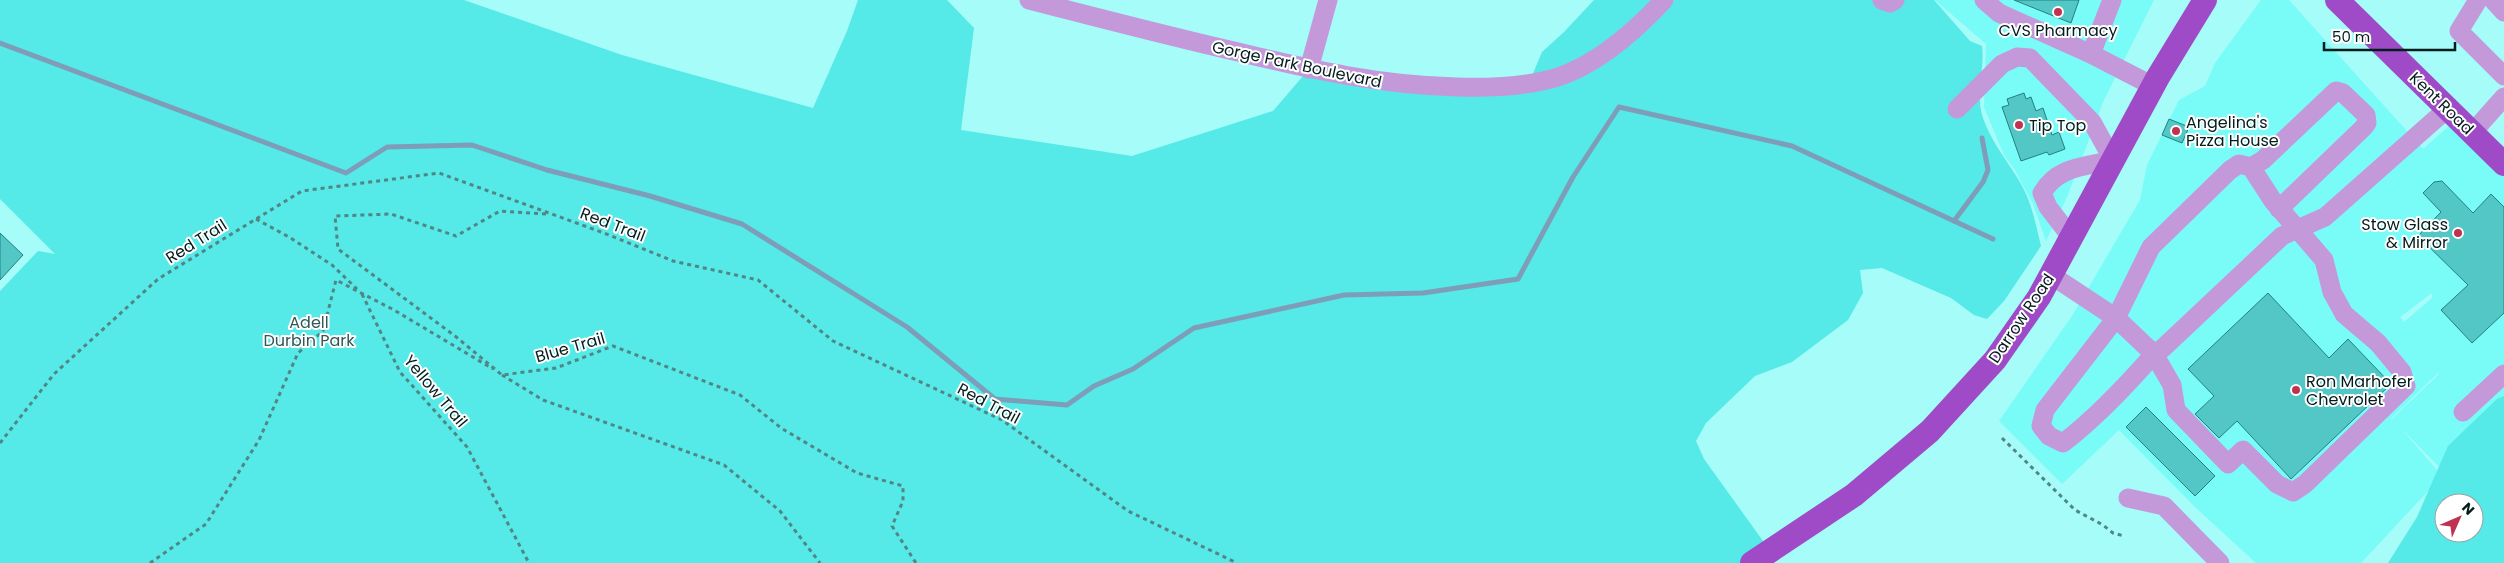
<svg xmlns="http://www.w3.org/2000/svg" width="2504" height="563" viewBox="0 0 2504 563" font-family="Poppins,sans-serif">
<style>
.built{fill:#79fbf8;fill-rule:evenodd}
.green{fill:#55e9e7;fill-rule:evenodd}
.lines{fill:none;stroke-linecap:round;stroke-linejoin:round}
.stream{stroke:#7e9db9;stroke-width:5}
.building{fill:#52c7c5;stroke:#248180}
.path{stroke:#508685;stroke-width:3;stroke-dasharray:4 4;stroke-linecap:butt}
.minor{stroke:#c399da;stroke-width:19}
.major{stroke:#9f4bc7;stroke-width:24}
.poi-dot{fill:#c13150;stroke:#fff;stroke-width:2}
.labels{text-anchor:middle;stroke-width:4;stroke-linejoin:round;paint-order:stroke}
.poi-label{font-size:16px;fill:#031c1c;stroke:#fff;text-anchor:start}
.street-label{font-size:16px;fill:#031c1c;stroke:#fff}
.park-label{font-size:16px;fill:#345655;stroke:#fff}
</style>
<rect width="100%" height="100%" fill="#a5fcf9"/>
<g class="built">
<path d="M1935,0H2154L2104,100L2067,197L2046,241L2033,204L2015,170L2004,155L1984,107L1986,44Z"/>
<path d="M2261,0H2289L2423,149L2457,119L2504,164V415L2446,474L2401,428L2442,476L2361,563H2256L2195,507L2119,430L2062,484L1999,421L2072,316L2140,200L2147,165L2179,100L2205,86L2215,63ZM2432,293V298L2404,322L2400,317ZM2440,371L2436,377L2392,419L2391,418Z"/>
</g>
<g class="green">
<path d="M0,0H464L622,55L813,108L847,31L858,0H947L974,28L961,130L1132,156L1273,111L1309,69L1529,83L1542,52L1564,32L1594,0H1934L1970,41L1982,46C1985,69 1975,95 1983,118C1991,142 2009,163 2021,184C2032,203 2036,226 2041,246L2004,301L1987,319L1974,315L1951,298L1882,268L1860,270L1863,293L1848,320L1792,362L1755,376L1706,423L1696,441L1704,459L1763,541L1767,553L1752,563H0V291L38,251L55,254L0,199Z"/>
<path d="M2504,396V563H2388L2417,517L2448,446L2497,399ZM2444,503H2474V533H2444Z"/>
</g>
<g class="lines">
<g class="stream">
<path d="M0,43L346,173L387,147L472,145L547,170L650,196L742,224L907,327L995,399L1067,405L1094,386L1133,369L1194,328L1344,295L1423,293L1518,279L1573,177L1619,107L1792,146L1993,239"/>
<path d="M1954,221L1983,182L1988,170L1982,138"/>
</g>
</g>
<g class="building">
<path d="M2014,0H2079L2071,23Z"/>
<path d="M2024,93L2026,99L2031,97L2036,111L2043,108L2052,135L2059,132L2065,149L2049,155L2047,152L2021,161L2002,107L2009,105L2007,99Z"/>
<path d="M2169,119L2189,127L2182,143L2162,135Z"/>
<path d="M2442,181L2473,213L2491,194L2504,207V313L2472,343L2441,310L2468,285L2418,236L2441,212L2423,193L2434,182Z"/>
<path d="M0,233L23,255L0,280Z"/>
<path d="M2268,293L2329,358L2348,339L2391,384L2291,479L2237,421L2219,438L2195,414L2214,396L2188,369Z"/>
<path d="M2146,407L2215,476L2195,496L2126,427Z"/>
</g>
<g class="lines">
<g class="path">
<path d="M546,214L500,211L456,236L391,214L335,216L338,249L455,336L502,375L556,368L613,346L740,395L781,428L857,473L903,486V501L892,526L916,563"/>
<path d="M256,219L289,237L332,265L357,289"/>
<path d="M362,294L400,372L467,447L529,563"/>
<path d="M502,375L543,400L724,465L780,511L820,563"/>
<path d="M2002,438L2075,510L2103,525L2113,533L2124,536"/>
<path d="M0,443L54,374L158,279L256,219L302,191L439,173L604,233L673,261L758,280L833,341L1002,420L1128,511L1237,563"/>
<path d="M150,563L206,524L259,440L298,353L323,331L336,280L394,310L493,369"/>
</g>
<g class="minor">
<path d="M1029,0C1099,18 1168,36 1238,52C1312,70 1380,85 1457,87C1490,88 1526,87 1558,77C1597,64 1636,30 1664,0"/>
<path d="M1882,0L1890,3L1895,0"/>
<path d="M1984,0L1999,13L2091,54L2153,86"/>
<path d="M2478,0L2459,31L2504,76"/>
<path d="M2493,0L2504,12"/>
<path d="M2091,54L2112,0"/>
<path d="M1309,69L1328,0"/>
<path d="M1957,109L2002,64L2017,57L2030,58L2092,122L2113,160C2084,167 2058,166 2042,193L2048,207L2071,237"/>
<path d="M2472,133L2504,97"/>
<path d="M2239,164L2251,167L2273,201L2324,260L2332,292L2344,314L2378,343L2402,372L2406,386L2305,484L2293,492L2277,484L2243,450L2228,464L2176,410L2172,385L2154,354C2126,386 2097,417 2063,443L2049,436L2041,426L2045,410L2116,318L2151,247L2230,170Z"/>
<path d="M2251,167L2263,160L2336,91L2343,93L2366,115L2367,123L2363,128L2279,209"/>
<path d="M2051,275L2116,318L2154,354L2163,348L2282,236L2325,217L2447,109"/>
<path d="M2463,412L2504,374"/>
<path d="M2128,498L2164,506L2220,563"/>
</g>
<g class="major">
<path d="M2337,0L2504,164"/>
<path d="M1752,563L1854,495L1930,431L1995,360L2039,297L2158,77L2205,0"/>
</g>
</g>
<g class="poi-dot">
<circle cx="2058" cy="12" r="5"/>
<circle cx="2019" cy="125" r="5"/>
<circle cx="2176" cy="131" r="5"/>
<circle cx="2458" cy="233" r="5"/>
<circle cx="2296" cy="390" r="5"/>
</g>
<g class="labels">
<g class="poi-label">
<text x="2058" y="36" text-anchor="middle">CVS Pharmacy</text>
<text x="2186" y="128">Angelina's<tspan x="2186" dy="18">Pizza House</tspan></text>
<text x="2029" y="131">Tip Top</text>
<text x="2448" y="230" text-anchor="end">Stow Glass<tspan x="2448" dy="18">&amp; Mirror</tspan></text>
<text x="2306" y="387">Ron Marhofer<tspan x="2306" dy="18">Chevrolet</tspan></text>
</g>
<g class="street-label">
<text transform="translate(1297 64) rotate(12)" y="6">Gorge Park Boulevard</text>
<text transform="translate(2442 103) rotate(44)" y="6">Kent Road</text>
<text transform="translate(613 224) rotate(21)" y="6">Red Trail</text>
<text transform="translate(196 241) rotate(-32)" y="6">Red Trail</text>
<text transform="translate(2021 318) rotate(-56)" y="6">Darrow Road</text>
<text transform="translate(570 347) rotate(-16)" y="6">Blue Trail</text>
<text transform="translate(436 391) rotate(50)" y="6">Yellow Trail</text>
<text transform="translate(989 403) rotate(28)" y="6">Red Trail</text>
</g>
<g class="park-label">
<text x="309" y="328">Adell<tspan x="309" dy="18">Durbin Park</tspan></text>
</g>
</g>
<g transform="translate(2459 518) rotate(45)"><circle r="24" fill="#ffffff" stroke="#9aa4a4"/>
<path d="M0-4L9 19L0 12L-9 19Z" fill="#c13150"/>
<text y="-8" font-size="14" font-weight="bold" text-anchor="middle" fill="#031c1c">N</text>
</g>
<path d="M2324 42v8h131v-8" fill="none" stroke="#031c1c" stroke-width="2.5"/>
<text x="2332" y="42" font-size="15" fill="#031c1c" stroke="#ffffff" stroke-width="4" paint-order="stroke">50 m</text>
</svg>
